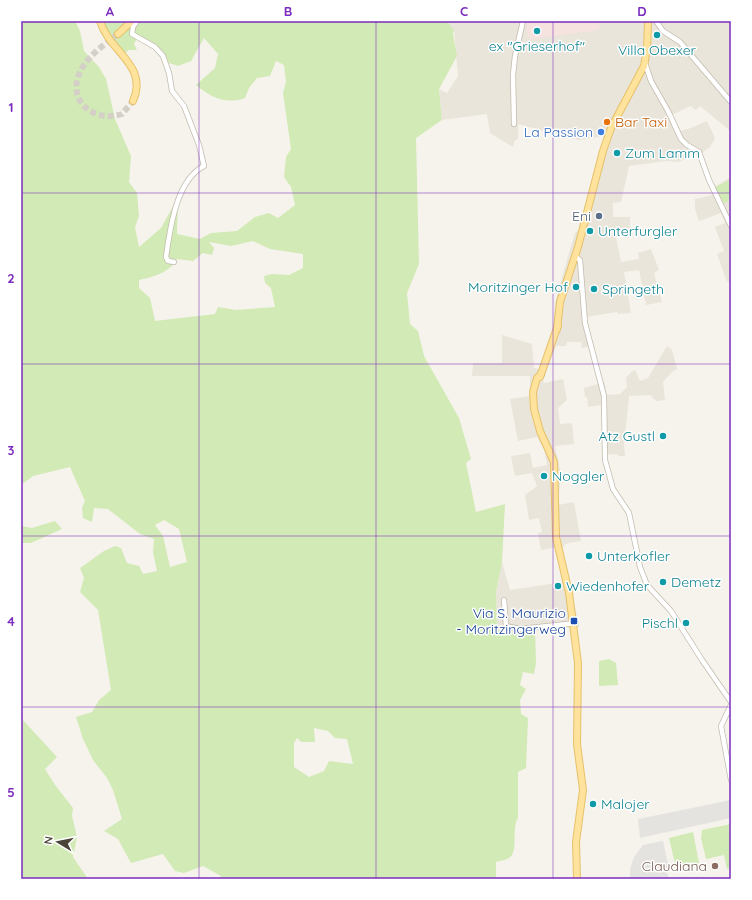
<svg xmlns="http://www.w3.org/2000/svg" width="752" height="900" viewBox="0 0 752 900" font-family="Quicksand,sans-serif">
<style>
.residential{fill:#eae5da}
.medical{fill:#f6e3e0}
.green{fill:#d2eab5;fill-rule:evenodd}
.parking{fill:#e5e3e0}
.lines{fill:none;stroke-linecap:round;stroke-linejoin:round}
.major-tunnel{stroke:#d4d0c8;stroke-width:6;stroke-dasharray:6 3;stroke-linecap:butt}
.minor-casing{stroke:#c2bbae;stroke-width:6}
.major-casing{stroke:#e6c16a;stroke-width:8}
.minor{stroke:#fff;stroke-width:4.5}
.major{stroke:#ffe39c;stroke-width:6}
.grid{fill:none;stroke:#7b2cbf;stroke-width:1;stroke-opacity:0.55}
.culture-dot{fill:#0f9aa8;stroke:#fff;stroke-width:1.5}
.food-dot{fill:#e8710a;stroke:#fff;stroke-width:1.5}
.shop-dot{fill:#3f7fe0;stroke:#fff;stroke-width:1.5}
.service-dot{fill:#5c6f8a;stroke:#fff;stroke-width:1.5}
.transit-dot{fill:#1a4fb4;stroke:#fff;stroke-width:1.5}
.education-dot{fill:#8d6e63;stroke:#fff;stroke-width:1.5}
.labels{text-anchor:middle;stroke-width:3;stroke-linejoin:round;paint-order:stroke}
.culture-label{font-size:14px;fill:#0d838f;stroke:#fff;text-anchor:start}
.food-label{font-size:14px;fill:#c56008;stroke:#fff;text-anchor:start}
.shop-label{font-size:14px;fill:#366cbe;stroke:#fff;text-anchor:end}
.service-label{font-size:14px;fill:#4e5e75;stroke:#fff;text-anchor:end}
.transit-label{font-size:14px;fill:#164399;stroke:#fff;text-anchor:end}
.education-label{font-size:14px;fill:#785e54;stroke:#fff;text-anchor:end}
.neatline{fill:none;stroke:#7b2cbf;stroke-width:1.5}
.grid-label{font-size:13px;text-anchor:middle;font-weight:bold;fill:#7b2cbf}
</style>
<rect width="100%" height="100%" fill="#f6f3ec"/>
<g class="residential">
<path d="M447,21H731V129L729,130L700,106L696,110L690,106L672,115L680,131L688,129L707,121L715,138L710,147L702,153L686,151L685,158L680,162L666,161L629,166L621,202L613,203V217H630V235L616,237L621,262L639,259L638,253L651,249L659,270L654,273L662,302L646,305L639,270L624,272L631,313L618,314L617,312L586,317L592,346L582,348L581,342H567L566,346H556L543,381L544,383L563,379L567,400L558,408L560,424L572,423L574,444L555,446L561,473L558,505L574,502L581,541L564,544L565,546L541,550L538,533L542,532L539,518L529,520L525,495L537,486L532,473L515,476L511,456L530,453L533,468L547,465L544,449L537,437L518,441L510,399L530,396V376H472L473,363H502V335L532,344L534,368L539,369L553,327L555,303L567,260L575,233L579,230L604,136L579,140L518,124V139L515,140L513,147L490,133L487,114L442,120L439,89L447,93L458,76L454,30Z"/>
<path d="M731,177V280L727,282L717,254L724,251L715,227L725,223L721,213L699,221L695,209V199L713,195L711,189Z"/>
<path d="M667,346L672,350L677,369L672,372L663,382L665,400L656,401L650,395L629,396L624,444L625,456H618V454L602,455V405L588,407L587,397H585L584,388L604,382L607,395L620,394L627,387L626,378L631,372L635,370L640,381L648,378Z"/>
<path d="M502,562L510,590L570,581L579,627L535,630L507,635L497,629L496,593Z"/>
</g>
<path class="medical" d="M527,21H600L599,30L530,39L527,32Z"/>
<g class="green">
<path d="M21,21H75L80,31L84,51L99,67L106,79L115,119L131,156L129,182L137,193L139,216L135,227L139,247L161,228L175,203L178,204L177,234L200,239L211,233L237,231L255,217L269,213L278,218L295,205L291,187L284,177L286,157L291,149L283,93L286,82L284,65L276,61L270,76L257,78L249,88L245,98C226,105 210,97 196,85L215,68L218,54L204,38L191,61L178,66L169,63L163,51L138,37L134,44L137,50H129L125,53L111,37L103,21H131L137,23L140,21H447L454,30L453,34L457,56L439,89L442,120L416,138L419,264L407,293L410,324L418,331L424,356L459,418L471,459L466,463L476,512L505,504L502,562L496,593L497,629L507,635L535,630L536,663L534,674L523,672L520,685L526,689L520,700L521,714L528,718L526,768L518,772V818C511,828 519,852 509,858C506,860 500,861 496,862V879H220L221,876L203,866L184,873L175,871L163,854L131,863L118,839L104,831L122,819L113,790L107,778L93,760L83,739L76,717L92,712L99,700L111,690L98,610L80,592L84,578L80,568L104,551L115,546L121,548L127,563L139,566L143,574L157,571L153,552L154,539L140,534L108,509L94,508L92,522L83,518L82,508L85,501L70,467L33,476L21,485ZM253,241L270,249L303,254V268L289,275L272,274L264,276L265,283L271,288L275,307L236,310L218,307L215,314L155,321L150,298L139,288V280C153,277 169,273 177,259L193,261L203,253L212,255L214,248L209,242L231,246ZM164,520L179,529L187,562L170,567L163,536L155,525ZM314,728L328,731L335,738L347,739L353,764L329,761L324,771L309,777L294,767V743L297,738L301,742H315Z"/>
<path d="M729,180L731,184V200L722,204L714,188Z"/>
<path d="M55,521L62,529L31,543H21V526L32,528Z"/>
<path d="M609,659L616,663L618,685L599,686V661Z"/>
<path d="M21,718L57,757L45,769L55,785L73,808L72,816L77,837L73,857L88,879H21Z"/>
<path d="M731,824V868L727,869L724,855L706,859L701,838L702,830Z"/>
<path d="M693,832L699,863L676,868L669,838Z"/>
</g>
<g class="parking">
<path d="M731,800V818L640,838L638,819Z"/>
<path d="M663,841L669,868L666,869L669,879H630V869L634,857L643,845Z"/>
</g>
<g class="lines">
<path class="major-tunnel" d="M118,34C105,44 89,55 81,70C65,100 93,123 122,114L133,101"/>
<defs>
<g id="minor">
<path d="M137,21L133,27L132,34L155,47L163,56L169,73L172,91L184,106L199,145L204,166C176,180 170,229 166,257L168,261L174,262"/>
<path d="M656,21L663,31L680,42L731,102"/>
<path d="M645,63L651,81L668,111L681,139L687,145L699,152L709,180L731,226"/>
<path d="M514,124L513,75L515,56L523,21"/>
<path d="M575,256L580,260L585,323L604,396L605,460L613,489L629,513L640,567L647,585L671,611L702,660L731,702"/>
<path d="M504,600L506,626L520,629L576,623"/>
<path d="M731,705L721,726L731,780"/>
</g>
<g id="major">
<path d="M100,21C109,52 149,65 133,101"/>
<path d="M118,34L132,21"/>
<path d="M557,329L560,302L578,247L603,151L611,128L644,66L647,49L648,21"/>
<path d="M541,374L537,378L533,392L534,409L540,431L554,462L556,537L569,593L578,663L577,744L583,790L576,842L577,879"/>
<path d="M540,377L558,325"/>
</g>
</defs>
<use href="#minor" class="minor-casing"/>
<use href="#major" class="major-casing"/>
<use href="#minor" class="minor"/>
<use href="#major" class="major"/>
</g>
<path class="grid" d="M199,21V879M376,21V879M553,21V879M21,193H731M21,364H731M21,536H731M21,707H731"/>
<g class="culture-dot">
<circle cx="537" cy="31" r="4"/>
<circle cx="657" cy="35" r="4"/>
<circle cx="617" cy="153" r="4"/>
<circle cx="590" cy="231" r="4"/>
<circle cx="576" cy="287" r="4"/>
<circle cx="594" cy="289" r="4"/>
<circle cx="663" cy="436" r="4"/>
<circle cx="544" cy="476" r="4"/>
<circle cx="589" cy="556" r="4"/>
<circle cx="663" cy="582" r="4"/>
<circle cx="558" cy="586" r="4"/>
<circle cx="686" cy="623" r="4"/>
<circle cx="593" cy="804" r="4"/>
</g>
<circle class="food-dot" cx="607" cy="122" r="4"/>
<circle class="shop-dot" cx="601" cy="132" r="4"/>
<circle class="service-dot" cx="599" cy="216" r="4"/>
<rect class="transit-dot" x="570" y="617" width="8" height="8" rx="2"/>
<circle class="education-dot" cx="715" cy="866" r="4"/>
<g class="labels">
<g class="culture-label">
<text x="537" y="51" text-anchor="middle">ex "Grieserhof"</text>
<text x="657" y="55" text-anchor="middle">Villa Obexer</text>
<text x="625" y="158">Zum Lamm</text>
<text x="598" y="236">Unterfurgler</text>
<text x="568" y="292" text-anchor="end">Moritzinger Hof</text>
<text x="602" y="294">Springeth</text>
<text x="655" y="441" text-anchor="end">Atz Gustl</text>
<text x="552" y="481">Noggler</text>
<text x="597" y="561">Unterkofler</text>
<text x="671" y="587">Demetz</text>
<text x="566" y="591">Wiedenhofer</text>
<text x="678" y="628" text-anchor="end">Pischl</text>
<text x="601" y="809">Malojer</text>
</g>
<g class="food-label">
<text x="615" y="127">Bar Taxi</text>
</g>
<g class="shop-label">
<text x="593" y="137">La Passion</text>
</g>
<g class="service-label">
<text x="591" y="221">Eni</text>
</g>
<g class="transit-label">
<text x="566" y="618">Via S. Maurizio<tspan x="566" dy="16">- Moritzingerweg</tspan></text>
</g>
<g class="education-label">
<text x="707" y="871">Claudiana</text>
</g>
</g>
<rect width="752" height="900" fill="none" stroke="#ffffff" stroke-width="44"/>
<g transform="translate(58 842) rotate(280)" stroke="#ffffff" stroke-width="3" paint-order="stroke">
<path d="M0-3L7 15L0 10L-7 15Z" fill="#4b4439"/>
<text y="-6" font-size="11" font-weight="bold" text-anchor="middle" fill="#4b4439">N</text>
</g>
<rect x="22" y="22" width="708" height="856" class="neatline"/>
<g class="grid-label">
<text x="110" y="16">A</text>
<text x="288" y="16">B</text>
<text x="464" y="16">C</text>
<text x="642" y="16">D</text>
<text x="11" y="112">1</text>
<text x="11" y="283">2</text>
<text x="11" y="455">3</text>
<text x="11" y="626">4</text>
<text x="11" y="797">5</text>
</g>
</svg>
